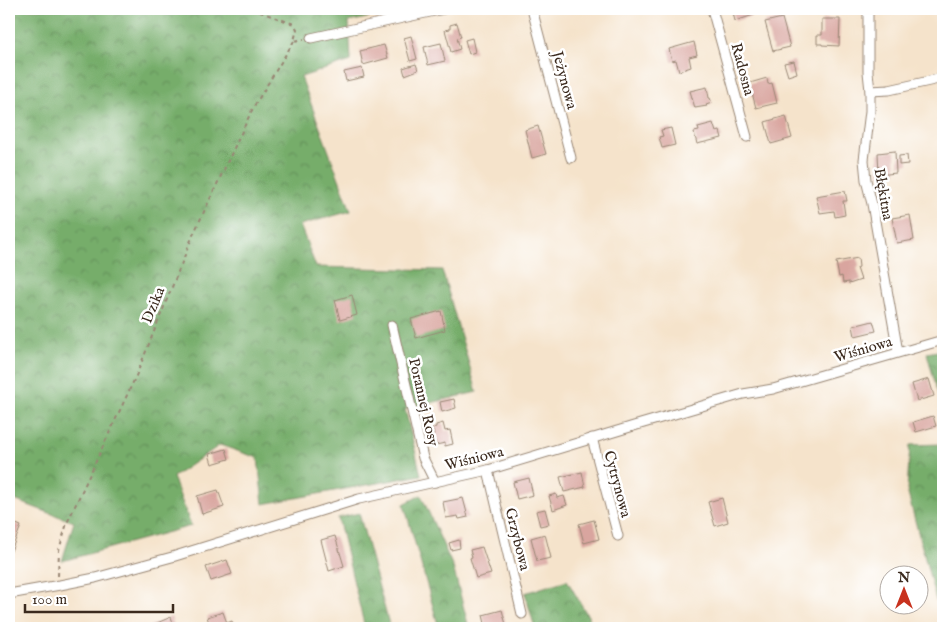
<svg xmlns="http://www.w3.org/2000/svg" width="952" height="637" viewBox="0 0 952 637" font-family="'IM FELL English',serif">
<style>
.forest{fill:url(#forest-crowns);stroke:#586c44}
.building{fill:#d9a59f}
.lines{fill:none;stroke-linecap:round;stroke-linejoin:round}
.street-casing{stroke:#988674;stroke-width:11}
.path{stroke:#988674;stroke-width:2;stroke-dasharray:4 4;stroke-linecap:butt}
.street{stroke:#fff;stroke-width:9}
.labels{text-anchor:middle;stroke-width:5;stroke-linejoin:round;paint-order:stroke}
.street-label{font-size:15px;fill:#3b2a1e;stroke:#fff}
</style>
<defs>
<pattern id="forest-crowns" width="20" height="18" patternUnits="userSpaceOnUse" patternTransform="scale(1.25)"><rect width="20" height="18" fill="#76ad6b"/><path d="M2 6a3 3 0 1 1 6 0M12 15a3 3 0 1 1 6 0" fill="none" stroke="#628d57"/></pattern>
</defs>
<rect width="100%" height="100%" fill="#fff"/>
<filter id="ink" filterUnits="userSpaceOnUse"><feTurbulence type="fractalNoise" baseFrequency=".02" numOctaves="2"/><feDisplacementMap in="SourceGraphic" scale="10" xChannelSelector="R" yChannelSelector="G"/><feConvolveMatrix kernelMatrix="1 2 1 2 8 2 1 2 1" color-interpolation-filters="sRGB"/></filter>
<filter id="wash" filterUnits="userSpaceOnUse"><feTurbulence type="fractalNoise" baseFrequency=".0096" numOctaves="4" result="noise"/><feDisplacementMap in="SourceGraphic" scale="20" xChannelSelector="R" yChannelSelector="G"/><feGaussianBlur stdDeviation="1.12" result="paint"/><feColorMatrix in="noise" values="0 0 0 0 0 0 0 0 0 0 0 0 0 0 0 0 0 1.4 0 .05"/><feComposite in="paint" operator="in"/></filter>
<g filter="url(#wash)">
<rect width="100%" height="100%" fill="#f5e3cb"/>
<g class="forest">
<path d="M9,9H405L349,22L351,61L301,77L351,211L300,225L316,267L442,270L477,392L405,409L421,475L263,504L258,458L220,445L173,477L191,526L62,561L74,522L9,498Z"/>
<path d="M943,350V413L927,353Z"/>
<path d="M943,444V627L907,490L910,445Z"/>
<path d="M421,495L453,567L469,628H439L404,504Z"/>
<path d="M359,513L390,628H365L338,518Z"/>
<path d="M567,580L595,628H535L525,593Z"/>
</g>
<g id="blocks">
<g class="building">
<path d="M732,9H759L760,13L735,21Z"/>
<path d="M782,18L790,47L773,51L765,22Z"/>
<path d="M822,19H840L839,46L822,45V44H817V35H822Z"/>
<path d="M457,23L461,37L457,38L460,49L451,52L445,30L450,29V25Z"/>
<path d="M411,36L417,59L410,61L404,38Z"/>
<path d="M472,38L475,52L469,54L465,40Z"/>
<path d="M694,42L697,55L689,57L691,67L679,71L676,60L672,61L669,49Z"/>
<path d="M441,43L445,61L428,65L424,47Z"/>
<path d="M384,45L388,58L363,65L360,51Z"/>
<path d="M794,61L797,73L788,76L784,63Z"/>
<path d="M416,64L418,70L405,75L403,68Z"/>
<path d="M362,68L364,77L346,81L344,72Z"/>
<path d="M767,78L768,84L772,83L777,103L756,108L751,89L752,88L750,83Z"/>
<path d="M707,87L709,98H710L712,103L706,105L707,106L695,108L690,91Z"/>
<path d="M786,116L792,138L771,144L765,122Z"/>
<path d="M713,123L716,132L720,131L722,138L697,144L694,132L699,131L698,127Z"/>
<path d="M538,126L546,154L532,158L525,130Z"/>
<path d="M671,128L675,145L662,148L659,137L663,136L661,130Z"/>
<path d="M895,151L896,173L879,175L878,153Z"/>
<path d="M907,155L908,164L899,165V156Z"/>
<path d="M845,191L847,201H843L845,215L835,217L834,211L820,213L816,196Z"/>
<path d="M910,215L914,240L897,243L892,218Z"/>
<path d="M858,258L859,267L857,268L861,280L849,284V282L843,283L842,276L839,277L836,262Z"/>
<path d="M352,295L357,315L340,320L335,300Z"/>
<path d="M441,311L445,330L416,338L411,319Z"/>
<path d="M873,321L876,331L855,336L853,326Z"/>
<path d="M929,379L934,396L917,401L912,384Z"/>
<path d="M454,399L456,408L442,412L440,402Z"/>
<path d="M933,416L936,426L916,432L913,422Z"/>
<path d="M443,423L445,431L450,430L453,444L445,446V443L436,445L432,434H434L432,428L436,427V425Z"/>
<path d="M226,449L229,459L212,464L209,454Z"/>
<path d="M582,472L585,487L564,492L560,477Z"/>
<path d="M529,478L533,495L517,499L513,482Z"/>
<path d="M218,490L224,507L202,514L197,496Z"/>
<path d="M556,494L557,498L564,496L567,505L553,510L549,496Z"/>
<path d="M463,498L468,517L459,519L458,516L446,518L443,502Z"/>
<path d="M722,498L728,522L715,526L708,502Z"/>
<path d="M545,509L549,524L540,526L536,511Z"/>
<path d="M594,520L599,539L584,543L579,524Z"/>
<path d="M9,521L21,526L9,556Z"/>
<path d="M545,534L551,558L537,561L531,538Z"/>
<path d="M335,536L344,566L329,571L321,540Z"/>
<path d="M459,540L460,548L451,550L449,543Z"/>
<path d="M482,547L491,574L476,578L470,558L472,557L470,550Z"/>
<path d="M227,560L232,574L211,581L206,567Z"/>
<path d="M502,610L507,628H486L483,615Z"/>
<path d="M223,612L227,623L232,621L234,628H211L207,617Z"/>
<path d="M171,617L175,628H151L150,626Z"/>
</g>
</g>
</g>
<g filter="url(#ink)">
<use href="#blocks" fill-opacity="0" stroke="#988674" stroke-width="1"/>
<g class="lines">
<defs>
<g id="street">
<path d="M532,9L571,158"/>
<path d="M712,9L747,137"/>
<path d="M868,9V72L870,91V111L864,160L866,180L872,204L898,352"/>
<path d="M311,38L444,9"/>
<path d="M870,91L889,90L943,78"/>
<path d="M392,325L423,458L435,482"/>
<path d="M592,438L618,536"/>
<path d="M488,470L522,614"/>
<path d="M9,594L60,585L95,578L172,557L359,499L488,470L637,425L743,394L773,389L943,340"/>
</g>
</defs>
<use href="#street" class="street-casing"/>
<g class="path">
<path d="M252,9L294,24L297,29L294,41L304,39"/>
<path d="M58,576L59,550L67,523L136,376L193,235L253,108L294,41"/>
</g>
<use href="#street" class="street"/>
</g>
</g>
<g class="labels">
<g class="street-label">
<text transform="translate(743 69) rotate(75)" y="5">Radosna</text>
<text transform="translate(565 80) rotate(75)" y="5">Jeżynowa</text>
<text transform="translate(884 194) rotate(80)" y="5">Błękitna</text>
<text transform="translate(153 305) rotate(-68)" y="5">Dzika</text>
<text transform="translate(863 349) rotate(-16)" y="5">Wiśniowa</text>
<text transform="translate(424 402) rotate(77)" y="5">Porannej Rosy</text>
<text transform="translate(474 458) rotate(-14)" y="5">Wiśniowa</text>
<text transform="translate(618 484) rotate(75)" y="5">Cytrynowa</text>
<text transform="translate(518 539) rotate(76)" y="5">Grzybowa</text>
</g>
</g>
<rect width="952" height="637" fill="none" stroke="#fff" stroke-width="30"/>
<g transform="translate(904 590)"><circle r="24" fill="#ffffff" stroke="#b1aaa5"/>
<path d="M0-4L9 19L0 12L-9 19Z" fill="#c8321e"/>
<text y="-8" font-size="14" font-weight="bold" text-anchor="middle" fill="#3b2a1e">N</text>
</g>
<path d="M25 604v8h148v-8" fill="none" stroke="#3b2a1e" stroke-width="2.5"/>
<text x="32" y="604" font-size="15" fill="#3b2a1e" stroke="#ffffff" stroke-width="4" paint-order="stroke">100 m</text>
</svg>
